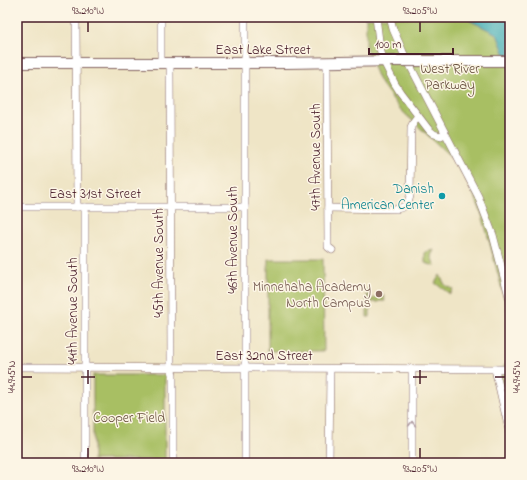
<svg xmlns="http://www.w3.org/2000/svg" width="527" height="480" viewBox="0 0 527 480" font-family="'Indie Flower',sans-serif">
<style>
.green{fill:#a8bf64;stroke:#796f48}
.water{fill:#3aabb5;stroke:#426570}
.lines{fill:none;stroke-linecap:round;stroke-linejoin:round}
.street-casing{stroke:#846461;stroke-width:8}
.primary-casing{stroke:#846461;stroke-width:12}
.street{stroke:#fff;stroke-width:7}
.primary{stroke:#fff;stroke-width:10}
.primary-bridge-casing{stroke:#846461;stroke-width:12;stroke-linecap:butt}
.primary-bridge{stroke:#fff;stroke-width:10}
.oneway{stroke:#ae9aa0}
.ticks{fill:none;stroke:#4a1f2b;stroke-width:1.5}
.culture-dot{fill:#0f9aa8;stroke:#fcf5e5;stroke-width:1.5}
.education-dot{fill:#8d6e63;stroke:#fcf5e5;stroke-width:1.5}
.labels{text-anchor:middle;stroke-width:3;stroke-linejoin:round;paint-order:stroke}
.street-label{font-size:14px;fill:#4a1f2b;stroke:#fcf5e5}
.park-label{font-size:14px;fill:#664f3c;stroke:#fcf5e5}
.culture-label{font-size:14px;fill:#0d838f;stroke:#fcf5e5;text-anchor:end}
.education-label{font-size:14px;fill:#785e54;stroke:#fcf5e5;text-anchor:end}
.neatline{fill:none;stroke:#4a1f2b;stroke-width:1.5}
.ticks-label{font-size:10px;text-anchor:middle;fill:#4a1f2b}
</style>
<rect width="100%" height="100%" fill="#fcf5e5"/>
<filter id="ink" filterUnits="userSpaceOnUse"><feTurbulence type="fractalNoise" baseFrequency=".025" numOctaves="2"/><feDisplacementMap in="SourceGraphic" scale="8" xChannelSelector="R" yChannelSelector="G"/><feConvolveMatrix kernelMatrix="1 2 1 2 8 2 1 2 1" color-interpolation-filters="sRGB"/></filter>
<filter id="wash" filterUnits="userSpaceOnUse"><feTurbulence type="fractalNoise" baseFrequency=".012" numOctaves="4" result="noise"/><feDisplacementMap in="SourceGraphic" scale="16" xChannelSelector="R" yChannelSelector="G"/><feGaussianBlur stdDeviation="0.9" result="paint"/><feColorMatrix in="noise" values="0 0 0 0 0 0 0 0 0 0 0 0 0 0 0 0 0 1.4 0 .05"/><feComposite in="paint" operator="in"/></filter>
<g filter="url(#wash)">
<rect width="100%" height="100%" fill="#efe5c6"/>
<g class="green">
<path d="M366,17H469V20L497,34L510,68V323L507,308L483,218L476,199L463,174L451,157L400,109L378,79L366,49Z"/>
<path d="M434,250L431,256L435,266L425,263V252Z"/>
<path d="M268,259H323L324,351H268Z"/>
<path d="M440,275L445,285L453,289L450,294L435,283Z"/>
<path d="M367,290H369V300L383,295L385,301H380L379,302H370V317H367Z"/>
<path d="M510,360V417L498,372Z"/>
<rect x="93" y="375" width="72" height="85"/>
</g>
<path class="water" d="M469,17H510V68L497,34L469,20Z"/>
</g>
<g filter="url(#ink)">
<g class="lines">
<defs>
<g id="street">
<path d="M76,17L77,207"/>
<path d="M245,17V463"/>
<path d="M360,17H376"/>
<path d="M376,17L380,49L384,62L395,84L400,92L429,130L434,134L441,136L445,133"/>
<path d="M390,17L393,29L403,52L478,196L493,235L510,300"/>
<path d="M161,63V17"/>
<path d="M170,63L171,368L173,374V463"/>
<path d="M327,63L328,247L332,250"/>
<path d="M17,207H245"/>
<path d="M328,208L397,209C405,207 408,205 410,196L411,127L414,121L418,116"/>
<path d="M17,367L510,369"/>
<path d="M495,369L510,434"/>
<path d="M85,463V207"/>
<path d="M329,463L330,369"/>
<path d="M412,463V369"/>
</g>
<g id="primary">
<path d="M430,61H510"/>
<path d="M17,63H287L395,61"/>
</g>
</defs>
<use href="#street" class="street-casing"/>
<use href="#primary" class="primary-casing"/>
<use href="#street" class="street"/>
<use href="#primary" class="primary"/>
<defs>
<path id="primary-bridge" d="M395,61H430"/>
</defs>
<use href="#primary-bridge" class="primary-bridge-casing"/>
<use href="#primary-bridge" class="primary-bridge"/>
</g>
<defs><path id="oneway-chevron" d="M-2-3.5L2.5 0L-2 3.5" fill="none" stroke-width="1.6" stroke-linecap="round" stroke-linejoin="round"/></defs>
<use class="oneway" href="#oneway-chevron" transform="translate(412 424) rotate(-90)"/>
</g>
<path class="ticks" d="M88,22V32M420,22V32M88,370V384M420,370V384M22,377H32M81,377H95M413,377H427M495,377H505M88,448V458M420,448V458"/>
<circle class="culture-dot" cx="442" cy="196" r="4"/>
<circle class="education-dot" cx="379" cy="294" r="4"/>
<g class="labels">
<g class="street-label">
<text x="263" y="54">East Lake Street</text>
<text transform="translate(315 157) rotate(-90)" y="5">47th Avenue South</text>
<text x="95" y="198">East 31st Street</text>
<text transform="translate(232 240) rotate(-90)" y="5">46th Avenue South</text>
<text transform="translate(158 263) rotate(-90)" y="5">45th Avenue South</text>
<text transform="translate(72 311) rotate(-90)" y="5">44th Avenue South</text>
<text x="264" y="360">East 32nd Street</text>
</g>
<g class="park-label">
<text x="450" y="73">West River<tspan x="450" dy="16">Parkway</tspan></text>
<text x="129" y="422">Cooper Field</text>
</g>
<g class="culture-label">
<text x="434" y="193">Danish<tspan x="434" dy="16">American Center</tspan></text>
</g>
<g class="education-label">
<text x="371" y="291">Minnehaha Academy<tspan x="371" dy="16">North Campus</tspan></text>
</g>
</g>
<rect width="527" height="480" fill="none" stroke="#fcf5e5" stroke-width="44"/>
<path d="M369 48v6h84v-6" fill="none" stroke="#4a1f2b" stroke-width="2"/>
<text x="375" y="48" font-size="12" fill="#4a1f2b" stroke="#fcf5e5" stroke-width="3" paint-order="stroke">100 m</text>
<rect x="22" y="22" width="483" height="436" class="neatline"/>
<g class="ticks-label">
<text x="88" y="14">93.210°W</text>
<text x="420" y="14">93.205°W</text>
<text transform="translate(11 377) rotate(-90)" y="4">44.945°N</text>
<text transform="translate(516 377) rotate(-90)" y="4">44.945°N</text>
<text x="88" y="472">93.210°W</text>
<text x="420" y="472">93.205°W</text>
</g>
</svg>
